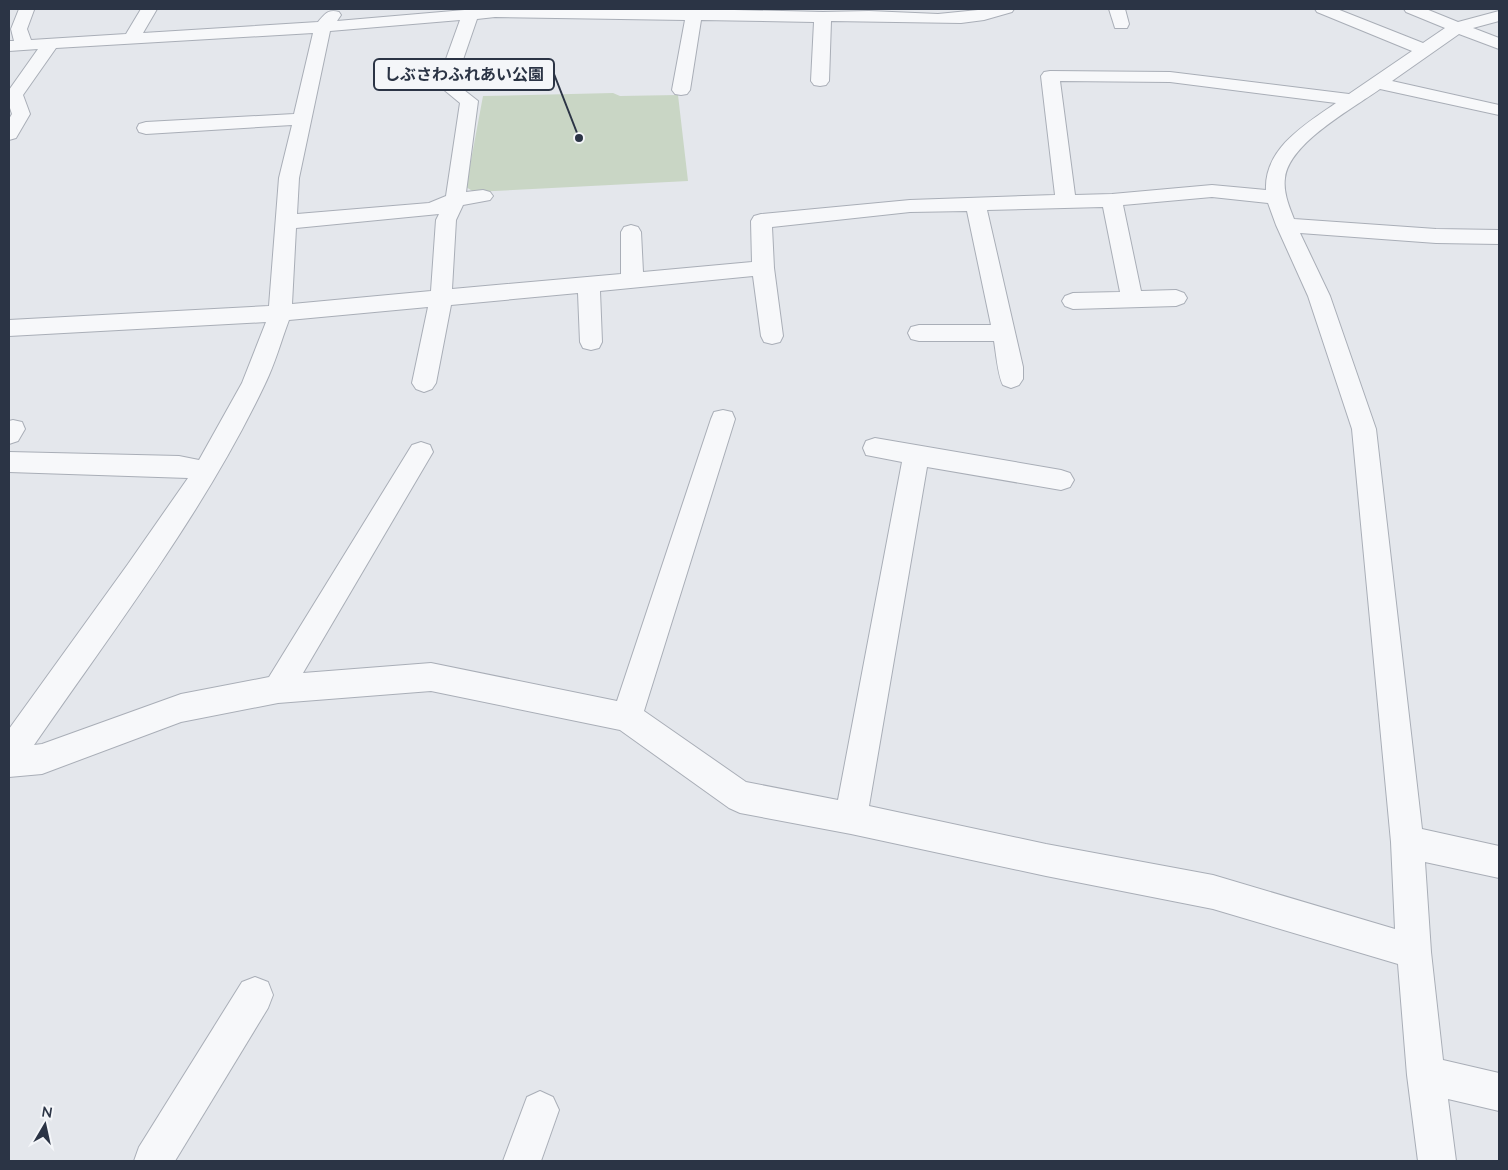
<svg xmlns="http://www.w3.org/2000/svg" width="1508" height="1170" viewBox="0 0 1508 1170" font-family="Lato,'Noto Sans JP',sans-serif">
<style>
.green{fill:#c9d6c5}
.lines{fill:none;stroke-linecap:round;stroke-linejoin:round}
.minor-casing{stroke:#a9aeb7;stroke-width:2}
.minor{fill:#f7f8fa;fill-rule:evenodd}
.leader{fill:none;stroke:#2b3445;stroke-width:2}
.callout-dot{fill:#2b3445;stroke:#f4f6f9;stroke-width:2}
.callout{fill:#f4f6f9;stroke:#2b3445;stroke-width:2}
.callout-label{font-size:16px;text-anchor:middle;font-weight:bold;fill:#2b3445}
</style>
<rect width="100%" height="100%" fill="#e4e7ec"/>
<path class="green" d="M613,93L620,96L678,95L688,181L474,192L466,187L483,96Z"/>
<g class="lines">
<defs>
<g id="minor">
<path d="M19,9L34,10L27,29L31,40L126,34L141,9H157L143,33L318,22C325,14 328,9 339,12L341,15L337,21L476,9H694L823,12L869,11L938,14L988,9H1014L1012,12L984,20L961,23L831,21L829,81L826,85L820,86L814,85L811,81L814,22L701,20L690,90L687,94L681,95L675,94L672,90L685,20L495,17L477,19L455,83L478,101L466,192L483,190L490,192L493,196L490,200L463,205L456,220L452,289L621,274V232L624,227L631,225L638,227L641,232L643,272L752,262L751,221L754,216L761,214L910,200L1055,195L1041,76L1044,72L1050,71L1170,72L1349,94L1412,51L1317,12L1315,9H1337L1423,43L1445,28L1406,12L1404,9H1426L1458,22L1499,11V21L1473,28L1499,38V49L1459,34L1392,81L1499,105V115L1380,89C1352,109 1289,143 1285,178C1283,192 1289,206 1294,219L1436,229L1499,230V244L1436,243L1300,233L1330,296L1376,429L1422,829L1499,846V878L1425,862L1431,952L1443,1060L1499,1073V1111L1448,1099L1456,1161H1418L1407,1075L1398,964L1213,909L1046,876L851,834L740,813L729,808L620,730L431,691L278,703L181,722L42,774L9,777V729L128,564L188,478L9,472V452L179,456L199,460L242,383L266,322L9,336V320L269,306L279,178L292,125L146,134L139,132L137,128L139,124L146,122L294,114L313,33L56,48L23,95L30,114L16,138L9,140V119L12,114L9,105V90L38,49L9,51V41H14L11,29ZM460,20L437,84L460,103L446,196L429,203L297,214L299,178L330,31ZM1060,81L1170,82L1336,103C1306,124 1264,148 1266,190L1212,185L1112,194L1075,195ZM1212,197L1268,203L1276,225L1308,296L1352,429L1391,842L1395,929L1213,875L1046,844L869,806L927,467L1061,490L1070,487L1074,480L1070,473L1061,470L875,438L866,441L863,448L866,455L902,462L838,800L746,782L644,711L735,419L732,412L723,410L714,412L711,419L617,701L431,663L303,673L433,452L430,445L421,442L412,445L269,677L181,694L42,744L34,745C114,629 205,511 265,384C275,364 281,341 289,320L428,307L412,383L416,389L424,392L432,389L436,383L451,305L578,293L580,342L583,348L591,350L599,348L602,342L600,291L753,276L761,336L764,342L772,344L780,342L783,336L774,268L772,227L910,212L967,211L991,325H919L911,327L908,333L911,339L919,341H994C996,353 998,376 1003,385L1011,388L1019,385L1023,379V367L987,210L1103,207L1120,292L1073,293L1065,296L1062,301L1065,306L1073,309L1176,306L1184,303L1187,298L1184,293L1176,290L1141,291L1123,205ZM439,214L436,220L431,291L292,304L296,228Z"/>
<path d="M1109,9H1125L1129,24L1127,28H1115Z"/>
<path d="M13,420L22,422L25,429L18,441L9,444V421Z"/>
<path d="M255,977L268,982L273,995L268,1008L175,1161H134L139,1147L242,982Z"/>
<path d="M540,1091L553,1097L559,1110L541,1161H503L527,1097Z"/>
</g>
</defs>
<use href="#minor" class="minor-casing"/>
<use href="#minor" class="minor"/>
</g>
<path class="leader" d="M579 138L554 74"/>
<circle class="callout-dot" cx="579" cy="138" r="5"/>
<rect class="callout" x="374" y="59" width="180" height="31" rx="5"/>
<g class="callout-label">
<text x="464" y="80">しぶさわふれあい公園</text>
</g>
<rect width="1508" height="1170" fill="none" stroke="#2b3445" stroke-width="20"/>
<g transform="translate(45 1125) rotate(9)" stroke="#f4f6f9" stroke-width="4" paint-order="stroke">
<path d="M0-4L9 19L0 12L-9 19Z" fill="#2b3445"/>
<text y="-8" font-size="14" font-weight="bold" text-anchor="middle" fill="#2b3445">N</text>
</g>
</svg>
